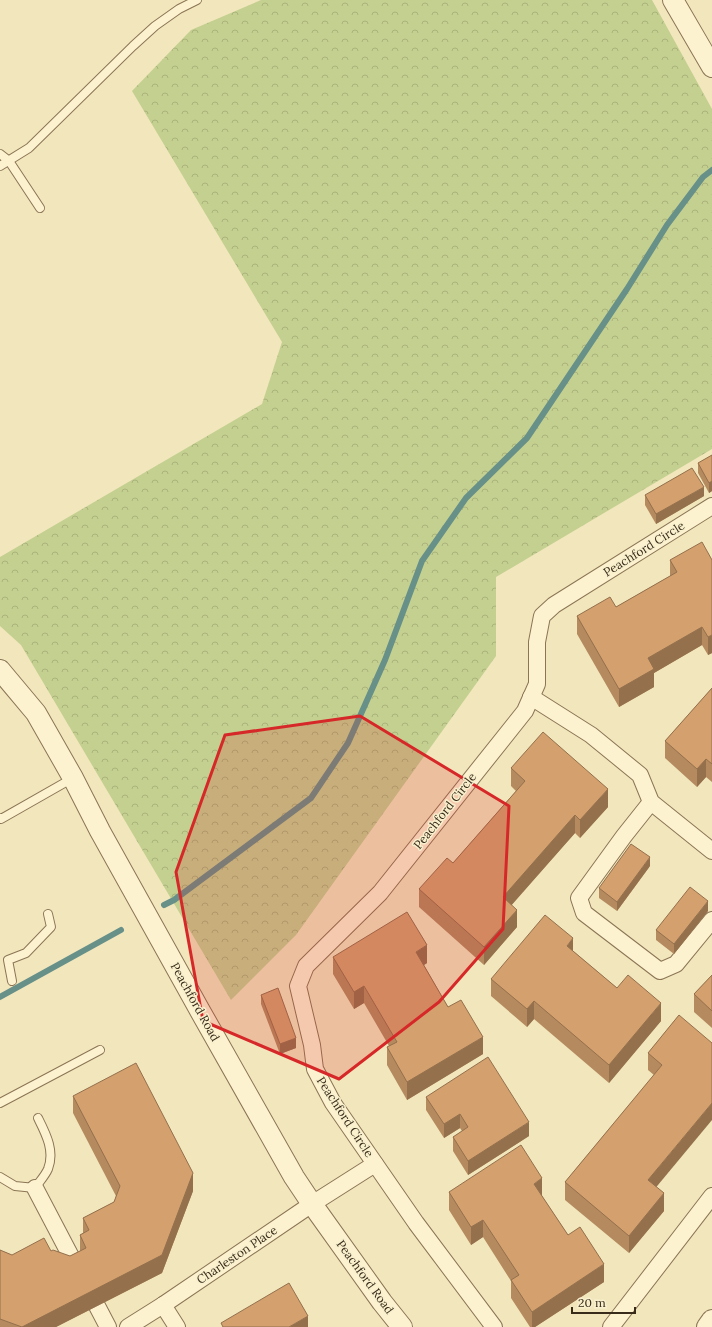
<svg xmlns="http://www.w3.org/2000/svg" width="712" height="1327" viewBox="0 0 712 1327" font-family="Lora,serif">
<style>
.forest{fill:url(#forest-crowns)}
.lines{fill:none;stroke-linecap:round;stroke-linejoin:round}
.stream{stroke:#679089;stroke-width:6}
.service-casing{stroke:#8b7554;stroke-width:10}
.minor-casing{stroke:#8b7554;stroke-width:18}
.tertiary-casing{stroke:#8b7554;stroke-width:22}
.service{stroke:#fcf2d0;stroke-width:8}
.minor{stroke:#fcf2d0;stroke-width:16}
.tertiary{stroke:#fcf2d0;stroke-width:20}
.wall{fill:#b58a5f}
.shaded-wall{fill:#94704d}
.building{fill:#d3a06e;stroke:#94704d}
.marked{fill:#d62828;fill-opacity:0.2;stroke:#d62828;stroke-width:3;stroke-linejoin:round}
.labels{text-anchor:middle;stroke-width:3;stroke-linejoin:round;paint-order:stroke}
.street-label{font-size:12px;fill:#382b1a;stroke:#f8efcc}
</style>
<defs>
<pattern id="forest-crowns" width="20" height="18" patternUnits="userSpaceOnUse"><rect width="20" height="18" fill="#c4d08f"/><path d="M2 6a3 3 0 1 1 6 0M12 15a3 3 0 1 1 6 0" fill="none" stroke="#a9b37b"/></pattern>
</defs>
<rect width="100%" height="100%" fill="#f2e6bc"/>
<path class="forest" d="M261,0H652L712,109V449L496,577V656L296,935L231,1000L21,645L0,626V557L262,404L282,342L132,91L191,30Z"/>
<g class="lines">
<g class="stream">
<path d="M164,905L174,900L311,798L348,743L385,660L422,561L466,498L527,438L627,289L667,225L703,177L712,170"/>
<path d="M0,997L121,930"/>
</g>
<defs>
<g id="service">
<path d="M0,154L9,161L40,208"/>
<path d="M0,166L29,148L133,46L155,26L179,9L197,0"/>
<path d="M0,818L1,819L73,778"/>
<path d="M12,981L8,960L26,953L51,927L48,914"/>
<path d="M0,1103L100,1050"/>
<path d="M0,1177L15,1186L35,1188C39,1182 45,1176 48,1169C55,1151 46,1134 38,1118"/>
</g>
<g id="minor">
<path d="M531,697L591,735L640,775L651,802L712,851"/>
<path d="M651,802L624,836L579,898L584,913L660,971L676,964L712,920"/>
<path d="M35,1188L78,1270"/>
<path d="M163,1305L177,1327"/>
<path d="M97,1306L108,1327"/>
<path d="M128,1327L163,1305L312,1204L375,1164"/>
<path d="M494,1327L416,1223L333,1103L315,1069L312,1045L298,986L306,966L380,893L525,711L537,684V642L542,616L554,605L712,506"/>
<path d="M611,1327L712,1196"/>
</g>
<g id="tertiary">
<path d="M673,0L712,67"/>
<path d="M0,670L36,713L73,778L100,831L199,1009L294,1177L312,1204L382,1302L402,1327"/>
<path d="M707,1327L712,1320"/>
</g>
</defs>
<use href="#service" class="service-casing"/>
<use href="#minor" class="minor-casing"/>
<use href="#tertiary" class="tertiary-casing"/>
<use href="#service" class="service"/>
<use href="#minor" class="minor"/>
<use href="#tertiary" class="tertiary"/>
</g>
<g class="wall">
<path d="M712,455V491L709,493L698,473V463Z"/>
<path d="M645,495L704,496L656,524L645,505Z"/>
<path d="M670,560H712V653L708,655L702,645L654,673V687L619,707L577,634V616L616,607L670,576Z"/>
<path d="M712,688V782L706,777L697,787L665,758V741Z"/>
<path d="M511,768L608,807L580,838L575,833L511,905L517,927L484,965L419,907V889L453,863L516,791L511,786Z"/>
<path d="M650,866L617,911L599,898V888Z"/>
<path d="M708,911L674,954L656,940V930Z"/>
<path d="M573,951L617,988L661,1021L609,1083L534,1019L527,1027L491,996V979Z"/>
<path d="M333,957L427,963L424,965L448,1007L483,1054L407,1100L387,1065V1047L389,1046L364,1003L354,1009L333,974Z"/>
<path d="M712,975V1028L694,1012V994Z"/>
<path d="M261,995L296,1048L280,1054L261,1004Z"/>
<path d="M679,1015L656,1187L664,1211L629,1253L565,1200V1182L654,1075L648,1070V1053Z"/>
<path d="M73,1096L193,1191L162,1273L56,1327H0V1250L12,1255L51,1251L70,1256L80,1251V1235L83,1233V1218L114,1202L116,1196L73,1113Z"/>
<path d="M426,1097L529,1136L468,1175L453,1151V1137L462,1131L460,1128L444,1138L426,1110Z"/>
<path d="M449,1192L542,1196L568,1235L604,1282L535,1327H530L511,1298V1281L483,1237L471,1245L449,1210Z"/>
</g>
<g class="shaded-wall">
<path d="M712,481V491L709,493V483Z"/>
<path d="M704,487V496L656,524V514Z"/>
<path d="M702,627V645L654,673V687L619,707V689L648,658Z"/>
<path d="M712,635V653L708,655V637Z"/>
<path d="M706,759V777L697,787V769Z"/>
<path d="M608,789V807L580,838V820Z"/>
<path d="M575,815V833L503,915V897Z"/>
<path d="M650,857V866L617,911V902Z"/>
<path d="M708,901V911L674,954V944Z"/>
<path d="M517,910V927L484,965V947Z"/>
<path d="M573,938V956L567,946Z"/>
<path d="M427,945V963L416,970V952Z"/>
<path d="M364,986V1003L354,1009V992Z"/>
<path d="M534,1001V1019L527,1027V1009Z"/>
<path d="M661,1003V1021L609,1083V1065Z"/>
<path d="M483,1037V1054L407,1100V1082Z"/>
<path d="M296,1038V1048L280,1054V1044Z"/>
<path d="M712,1103V1120L648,1197V1180Z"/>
<path d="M460,1114V1128L444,1138V1124Z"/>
<path d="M529,1122V1136L468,1175V1161Z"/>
<path d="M193,1173V1191L162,1273L56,1327H22Z"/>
<path d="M542,1178V1196L534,1202V1184Z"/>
<path d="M664,1193V1211L629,1253V1236Z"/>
<path d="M483,1220V1237L471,1245V1227Z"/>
<path d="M604,1264V1282L535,1327H532V1312Z"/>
<path d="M308,1316V1327H289Z"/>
</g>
<g class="building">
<path d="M712,455V481L709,483L698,463Z"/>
<path d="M692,468L704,487L656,514L645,495Z"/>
<path d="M702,542L712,560V635L708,637L702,627L648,658L654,669L619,689L577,616L610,597L616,607L677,572L670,560Z"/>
<path d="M712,688V764L706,759L697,769L665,741Z"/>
<path d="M543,732L608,789L580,820L575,815L503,897L517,910L484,947L419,889L447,858L453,863L525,781L511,768Z"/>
<path d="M631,844L650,857L617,902L599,888Z"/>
<path d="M690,887L708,901L674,944L656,930Z"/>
<path d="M407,912L427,945L416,952L448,1007L461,1000L483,1037L407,1082L387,1047L397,1042L364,986L354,992L333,957Z"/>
<path d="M545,915L573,938L567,946L617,988L628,975L661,1003L609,1065L534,1001L527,1009L491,979Z"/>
<path d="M712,975V1011L694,994Z"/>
<path d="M278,988L296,1038L280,1044L261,995Z"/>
<path d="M679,1015L712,1043V1103L648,1180L664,1193L629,1236L565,1182L662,1065L648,1053Z"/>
<path d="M488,1057L529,1122L468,1161L453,1137L468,1127L460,1114L444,1124L426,1097Z"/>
<path d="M136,1063L193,1173L162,1255L22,1327L0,1319V1250L12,1255L44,1238L51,1251L53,1250L70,1256L86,1248L80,1235L89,1230L83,1218L114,1202L120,1186L73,1096Z"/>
<path d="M521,1145L542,1178L534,1184L568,1235L580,1227L604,1264L532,1312L511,1280L519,1275L483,1220L471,1227L449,1192Z"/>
<path d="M289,1283L308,1316L289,1327H223L221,1323Z"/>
</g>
<path class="marked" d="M360,716L509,806L503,929L439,1002L339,1079L203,1021L176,872L225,735Z"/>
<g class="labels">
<g class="street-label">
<text transform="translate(644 549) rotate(-32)" y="4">Peachford Circle</text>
<text transform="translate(445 811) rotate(-52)" y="4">Peachford Circle</text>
<text transform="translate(195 1002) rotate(61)" y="4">Peachford Road</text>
<text transform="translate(345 1117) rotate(57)" y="4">Peachford Circle</text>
<text transform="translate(237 1255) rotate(-34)" y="4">Charleston Place</text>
<text transform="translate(365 1277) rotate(54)" y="4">Peachford Road</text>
</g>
</g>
<path d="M572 1307v6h63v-6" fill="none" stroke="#382b1a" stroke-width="2"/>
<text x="578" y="1307" font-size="12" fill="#382b1a" stroke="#f8efcc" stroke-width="3" paint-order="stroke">20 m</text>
</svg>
